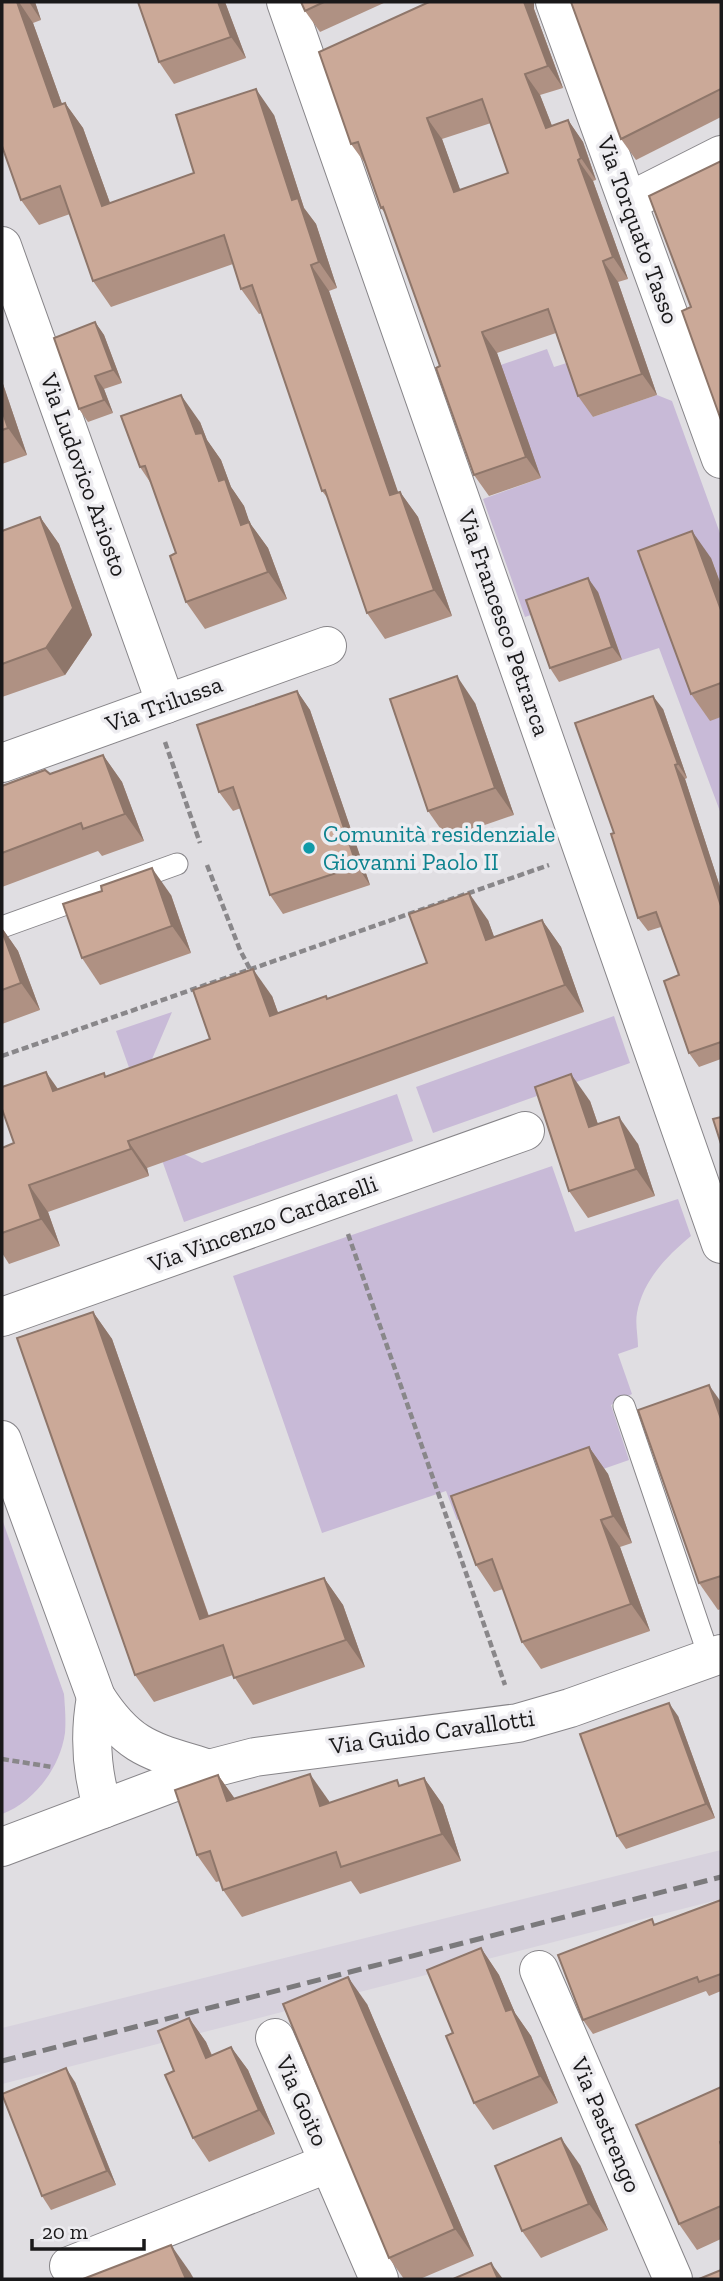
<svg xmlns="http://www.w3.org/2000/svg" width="723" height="2281" viewBox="0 0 723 2281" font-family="'Zilla Slab',serif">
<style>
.built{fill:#d7d2dd}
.green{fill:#c8bad7}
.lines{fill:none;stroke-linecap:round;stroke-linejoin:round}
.service-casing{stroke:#878589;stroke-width:23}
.minor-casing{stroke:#878589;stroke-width:40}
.path{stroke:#89878a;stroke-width:4.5;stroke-dasharray:7 3.5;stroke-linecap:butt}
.service{stroke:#fff;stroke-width:21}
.minor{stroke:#fff;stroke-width:38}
.rail{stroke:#7b7a7c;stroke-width:5;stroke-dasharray:14 7;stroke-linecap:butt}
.wall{fill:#af9183;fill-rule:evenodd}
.shaded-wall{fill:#8e766a}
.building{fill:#cba998;stroke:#8e766a;stroke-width:2;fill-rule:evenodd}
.culture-dot{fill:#0f9aa8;stroke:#edecf0;stroke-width:2.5}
.labels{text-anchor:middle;stroke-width:7;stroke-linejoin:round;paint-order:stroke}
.street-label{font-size:24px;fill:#1a191a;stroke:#edecf0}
.culture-label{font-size:24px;fill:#0d838f;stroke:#edecf0;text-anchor:start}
</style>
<rect width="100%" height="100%" fill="#e0dee2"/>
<path class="built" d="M721,1850V1899L2,2084V2028Z"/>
<g class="green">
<path d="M547,349L554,367L573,361L593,417L657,395L672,401L721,536V585L711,558L710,720L721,717V814L659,648L622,660L598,592L525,617L483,499L541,478L504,375L449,383Z"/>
<path d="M172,1012L147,1071L174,1149L202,1163L397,1094L413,1141L184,1222L116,1031Z"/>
<path d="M614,1016L630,1063L433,1133L416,1087Z"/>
<path d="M552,1166L575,1232L678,1199L691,1236C667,1256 643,1280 637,1313C635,1323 638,1336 638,1347L618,1354L632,1394L611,1405L629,1460L457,1520L446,1491L322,1533L233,1276Z"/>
<path d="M2,1519L64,1694C65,1707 66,1720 65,1733C60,1768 34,1802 2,1814Z"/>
</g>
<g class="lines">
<defs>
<g id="service">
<path d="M2,927L177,864"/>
<path d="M624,1406L710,1659"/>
</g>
<g id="minor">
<path d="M286,2L721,1244"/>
<path d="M555,2L721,459"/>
<path d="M628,202L721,155"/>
<path d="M2,246L166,704"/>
<path d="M2,763L327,646"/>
<path d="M2,1317L525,1131"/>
<path d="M2,1440L96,1697C130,1750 153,1751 209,1769"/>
<path d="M96,1697C89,1736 91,1771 103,1809"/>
<path d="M2,1847L209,1769L255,1757L518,1723L570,1708L721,1654"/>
<path d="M539,1970L673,2279"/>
<path d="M275,2038L379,2279"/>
<path d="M69,2266L329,2163"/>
</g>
</defs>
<use href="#service" class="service-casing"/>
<use href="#minor" class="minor-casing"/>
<g class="path">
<path d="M165,742L200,843"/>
<path d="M207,865L240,950L250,969"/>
<path d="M2,1056L549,865"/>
<path d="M348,1234L505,1685"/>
<path d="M2,1759L52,1767"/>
</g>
<use href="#service" class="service"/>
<use href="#minor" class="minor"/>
<path class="rail" d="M2,2061L721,1877"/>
</g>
<g class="wall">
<path d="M2,2H35L41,20L33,23L62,104L65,103L83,128L110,203L194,173L274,115L304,208L316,224L337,288L329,291L398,493L400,492L418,517L452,616L385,639L367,613L329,500L322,491L262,313L259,314L241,289L233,264L111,307L93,281L70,214L39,225L21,200Z"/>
<path d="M225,2L246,58L174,84L159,62Z"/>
<path d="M301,2H386L320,32L305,11Z"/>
<path d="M429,2H534V9L563,88L540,95L552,126L568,120L583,142L596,180L593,181L628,279L618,282L657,395L593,417L578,396L556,333L497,353L541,478L489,496L474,475L440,366L386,214L381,208L367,166L351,144ZM491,123L508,173L460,190L442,139Z"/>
<path d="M721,2V117L636,160L621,139Z"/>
<path d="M95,322L104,335L122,383L104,389L113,413L88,422L79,409Z"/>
<path d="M2,381L27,455L2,464Z"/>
<path d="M200,422L207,440L221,460L231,487L244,506L249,522L268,548L287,599L205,629L186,602L176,553L152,485L140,467Z"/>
<path d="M40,517L59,544L92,635L65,675L2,697V596Z"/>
<path d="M711,558L721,585V717L710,721L691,694Z"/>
<path d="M598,592L622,660L559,682L550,668Z"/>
<path d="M297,691L310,710L370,885L283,914L270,895L241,808L233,811L219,792Z"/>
<path d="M475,703L514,815L447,838L428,811Z"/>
<path d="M663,709L687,778L685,779L721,890V1059L699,1067L689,1053L679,975L661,927L648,931L638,918L614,833Z"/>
<path d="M103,755L122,782L144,841L102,856L98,851L2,887V786L50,774Z"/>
<path d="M171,895L191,953L100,985L82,958Z"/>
<path d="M488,920L494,937L542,920L561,947L584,1012L147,1168L149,1176L48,1212L60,1246L9,1264L2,1253V1148L14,1143L104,1073L106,1077L210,1039L272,996L278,1013L328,999L427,963Z"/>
<path d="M2,928L18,951L40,1010L2,1024Z"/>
<path d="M590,1101L598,1124L638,1144L655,1196L588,1218L569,1191Z"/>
<path d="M93,1312L112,1339L209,1616L324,1578L343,1605L365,1667L253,1705L233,1675L154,1702L135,1675Z"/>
<path d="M721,1402V1609L718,1610L699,1583Z"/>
<path d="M589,1447L608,1474L632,1543L620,1547L650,1631L541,1669L522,1642L503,1589L494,1592L476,1565Z"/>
<path d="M678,1716L715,1818L626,1849L617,1836Z"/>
<path d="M218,1775L235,1799L329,1801V1803L401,1785L424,1778L443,1805L461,1861L360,1894L351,1881L242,1917L223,1890L220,1881L216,1882L197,1855Z"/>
<path d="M721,1900V1991L709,1996L706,1991L593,2034L583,2020L656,1924Z"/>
<path d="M481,1948L499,1975L515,2013L531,2036L558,2103L493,2130L474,2103L453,2033Z"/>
<path d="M367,2004L474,2256L420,2279H404L389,2258Z"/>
<path d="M189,2018L206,2042L212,2055L231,2047L248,2070L275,2134L209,2162L193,2138L174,2071Z"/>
<path d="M75,2082L116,2185L51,2210L42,2196Z"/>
<path d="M721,2087V2239L697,2250L679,2224Z"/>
<path d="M580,2165L608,2230L541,2258L522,2231Z"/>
</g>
<g class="shaded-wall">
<path d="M17,2H19L33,23L72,132L54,107Z"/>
<path d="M29,2H35L41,20Z"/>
<path d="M218,2H225L246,58L231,37Z"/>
<path d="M524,2H534V9L563,88L548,66Z"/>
<path d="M525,74L540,95L561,149L546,128Z"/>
<path d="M256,89L274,115L304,208L316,224L337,288L319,262L292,200Z"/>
<path d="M65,103L83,128L120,231L102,206Z"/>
<path d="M427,118L442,139L469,214L454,192Z"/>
<path d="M568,120L583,142L596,180L581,158Z"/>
<path d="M578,160L593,181L628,279L613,257Z"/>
<path d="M603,261L618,282L657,395L642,374Z"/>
<path d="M311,265L329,291L408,521L390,495Z"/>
<path d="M95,322L104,335L122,383L113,370Z"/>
<path d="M482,332L497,353L541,478L526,457Z"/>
<path d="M95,376L104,389L113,413L104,400Z"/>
<path d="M2,381L27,455L8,428L2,410Z"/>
<path d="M181,395L200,422L207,440L221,460L231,487L244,506L260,552L241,525L196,434Z"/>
<path d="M400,492L418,517L452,616L434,590Z"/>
<path d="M40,517L59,544L92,635L65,675L46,648Z"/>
<path d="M249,522L268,548L287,599L268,572Z"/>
<path d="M692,531L711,558L721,585V610Z"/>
<path d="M588,578L598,592L622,660L612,647Z"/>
<path d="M457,676L475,703L514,815L495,788Z"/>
<path d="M297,691L310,710L370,885L357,866Z"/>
<path d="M653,696L663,709L687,778L678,764Z"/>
<path d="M103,755L122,782L144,841L125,814Z"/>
<path d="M675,765L685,779L721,890V906Z"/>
<path d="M152,868L171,895L191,953L172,926Z"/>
<path d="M469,893L488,920L505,967L486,940Z"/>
<path d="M542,920L561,947L584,1012L565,985Z"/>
<path d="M2,928L18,951L40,1010L21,983L2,931Z"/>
<path d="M253,969L272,996L289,1043L270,1016Z"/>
<path d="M46,1072L65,1099L53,1091Z"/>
<path d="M571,1074L590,1101L608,1154L589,1127Z"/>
<path d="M619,1117L638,1144L655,1196L636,1169Z"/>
<path d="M128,1141L147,1168L149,1176L131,1149Z"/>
<path d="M29,1185L48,1212L60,1246L41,1219Z"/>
<path d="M93,1312L112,1339L219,1646L200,1619Z"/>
<path d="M709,1385L721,1402V1419Z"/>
<path d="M589,1447L608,1474L632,1543L613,1516Z"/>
<path d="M601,1520L620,1547L650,1631L631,1604Z"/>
<path d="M324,1578L343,1605L365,1667L346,1640Z"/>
<path d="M669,1703L678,1716L715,1818L706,1804Z"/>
<path d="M310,1774L329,1801L339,1833L320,1806Z"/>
<path d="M218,1775L237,1802L227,1801Z"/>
<path d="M424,1778L443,1805L461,1861L442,1834Z"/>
<path d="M481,1948L499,1975L515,2013L531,2036L558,2103L540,2076L506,2011Z"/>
<path d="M348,1977L367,2004L474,2256L455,2229Z"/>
<path d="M189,2018L206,2042L222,2081L206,2058Z"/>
<path d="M231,2047L248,2070L275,2134L259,2110Z"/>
<path d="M66,2068L75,2082L116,2185L107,2171Z"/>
<path d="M561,2138L580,2165L608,2230L589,2204Z"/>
<path d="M171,2245L190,2272L194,2279H186Z"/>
<path d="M491,2263L503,2279H498Z"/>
</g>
<g class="building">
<path d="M2,2H17L54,107L65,103L102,206L194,173L176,115L256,89L292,200L298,198L319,262L311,265L390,495L400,492L434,590L367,613L325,490L322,491L252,285L241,289L224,235L93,281L60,186L21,200L2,146Z"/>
<path d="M138,2H218L231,37L159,62Z"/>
<path d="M301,2H324L305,11Z"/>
<path d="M429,2H524L548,66L525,74L546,128L568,120L581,158L578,160L613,257L603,261L642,374L578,396L548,309L482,332L526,457L474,475L436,368L440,366L383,207L381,208L358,142L351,144L319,52ZM482,99L508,173L454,192L427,118Z"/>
<path d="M571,2H721V89L621,139Z"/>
<path d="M721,161V420L682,311L691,307L649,196Z"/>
<path d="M95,322L113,370L95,376L104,400L79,409L54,338Z"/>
<path d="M181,395L196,434L202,433L219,481L225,479L241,525L249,522L268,572L186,602L170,556L176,553L145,466L140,467L121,416Z"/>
<path d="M2,410L8,428L2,430Z"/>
<path d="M40,517L73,608L46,648L2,664V531Z"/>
<path d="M692,531L721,610V683L691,694L638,551Z"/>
<path d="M588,578L612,647L550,668L526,600Z"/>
<path d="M457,676L495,788L428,811L390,699Z"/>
<path d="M297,691L357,866L270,895L233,787L219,792L197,725Z"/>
<path d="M653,696L678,764L675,765L721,906V1042L689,1053L664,981L679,975L656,912L638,918L611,834L614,833L575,723Z"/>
<path d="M103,755L125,814L83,829L81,823L2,853V786L45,770L50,774Z"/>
<path d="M152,868L172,926L82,958L63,904L102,891L101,886Z"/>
<path d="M469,893L486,940L542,920L565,985L128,1141L131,1149L29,1185L41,1219L2,1233V1148L14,1143L2,1109V1087L46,1072L53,1091L104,1073L105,1077L210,1039L193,990L253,969L270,1016L326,996L327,999L427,963L409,914Z"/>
<path d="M2,931L21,983L2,990Z"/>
<path d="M571,1074L589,1127L619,1117L636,1169L569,1191L535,1087Z"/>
<path d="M721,1117V1144L713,1119Z"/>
<path d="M93,1312L200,1619L324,1578L346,1640L234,1678L223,1645L135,1675L17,1338Z"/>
<path d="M709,1385L721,1419V1576L699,1583L638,1410Z"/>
<path d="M589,1447L613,1516L601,1520L631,1604L522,1642L492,1559L476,1565L451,1496Z"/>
<path d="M669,1703L706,1804L617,1836L580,1734Z"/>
<path d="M310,1774L320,1806L397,1780L399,1786L424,1778L442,1834L341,1867L336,1852L223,1890L210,1851L197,1855L175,1790L218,1775L227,1801Z"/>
<path d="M721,1900V1974L699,1982L697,1977L583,2020L558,1955L652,1919L654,1925Z"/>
<path d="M481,1948L506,2011L512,2009L540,2076L474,2103L446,2036L453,2033L427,1970Z"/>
<path d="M348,1977L455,2229L389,2258L283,2004Z"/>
<path d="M189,2018L206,2058L231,2047L259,2110L193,2138L165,2075L174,2071L158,2031Z"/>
<path d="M66,2068L107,2171L42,2196L2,2094Z"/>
<path d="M721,2087V2141L720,2142L721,2145V2206L679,2224L636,2125Z"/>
<path d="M561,2138L589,2204L522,2231L495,2166Z"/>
<path d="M171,2245L186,2279H83Z"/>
<path d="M491,2263L498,2279H456L455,2278Z"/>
<path d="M721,2270V2279H699Z"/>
</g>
<circle class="culture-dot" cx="309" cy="848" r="7"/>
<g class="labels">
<g class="street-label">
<text transform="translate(638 230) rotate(70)" y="8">Via Torquato Tasso</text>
<text transform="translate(84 475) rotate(70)" y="8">Via Ludovico Ariosto</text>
<text transform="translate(504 623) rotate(71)" y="8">Via Francesco Petrarca</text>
<text transform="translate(164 704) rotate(-20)" y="8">Via Trilussa</text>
<text transform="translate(263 1224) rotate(-20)" y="8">Via Vincenzo Cardarelli</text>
<text transform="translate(432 1732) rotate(-8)" y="8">Via Guido Cavallotti</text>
<text transform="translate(302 2101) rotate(66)" y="8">Via Goito</text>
<text transform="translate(606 2125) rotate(67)" y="8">Via Pastrengo</text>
</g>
<g class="culture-label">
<text x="323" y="842">Comunità residenziale<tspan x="323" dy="28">Giovanni Paolo II</tspan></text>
</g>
</g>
<rect width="723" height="2281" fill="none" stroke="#1a191a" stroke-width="7"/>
<path d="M32 2239v10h112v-10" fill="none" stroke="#1a191a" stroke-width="3.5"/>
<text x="42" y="2239" font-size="21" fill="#1a191a" stroke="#edecf0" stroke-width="5" paint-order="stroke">20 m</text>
</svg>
